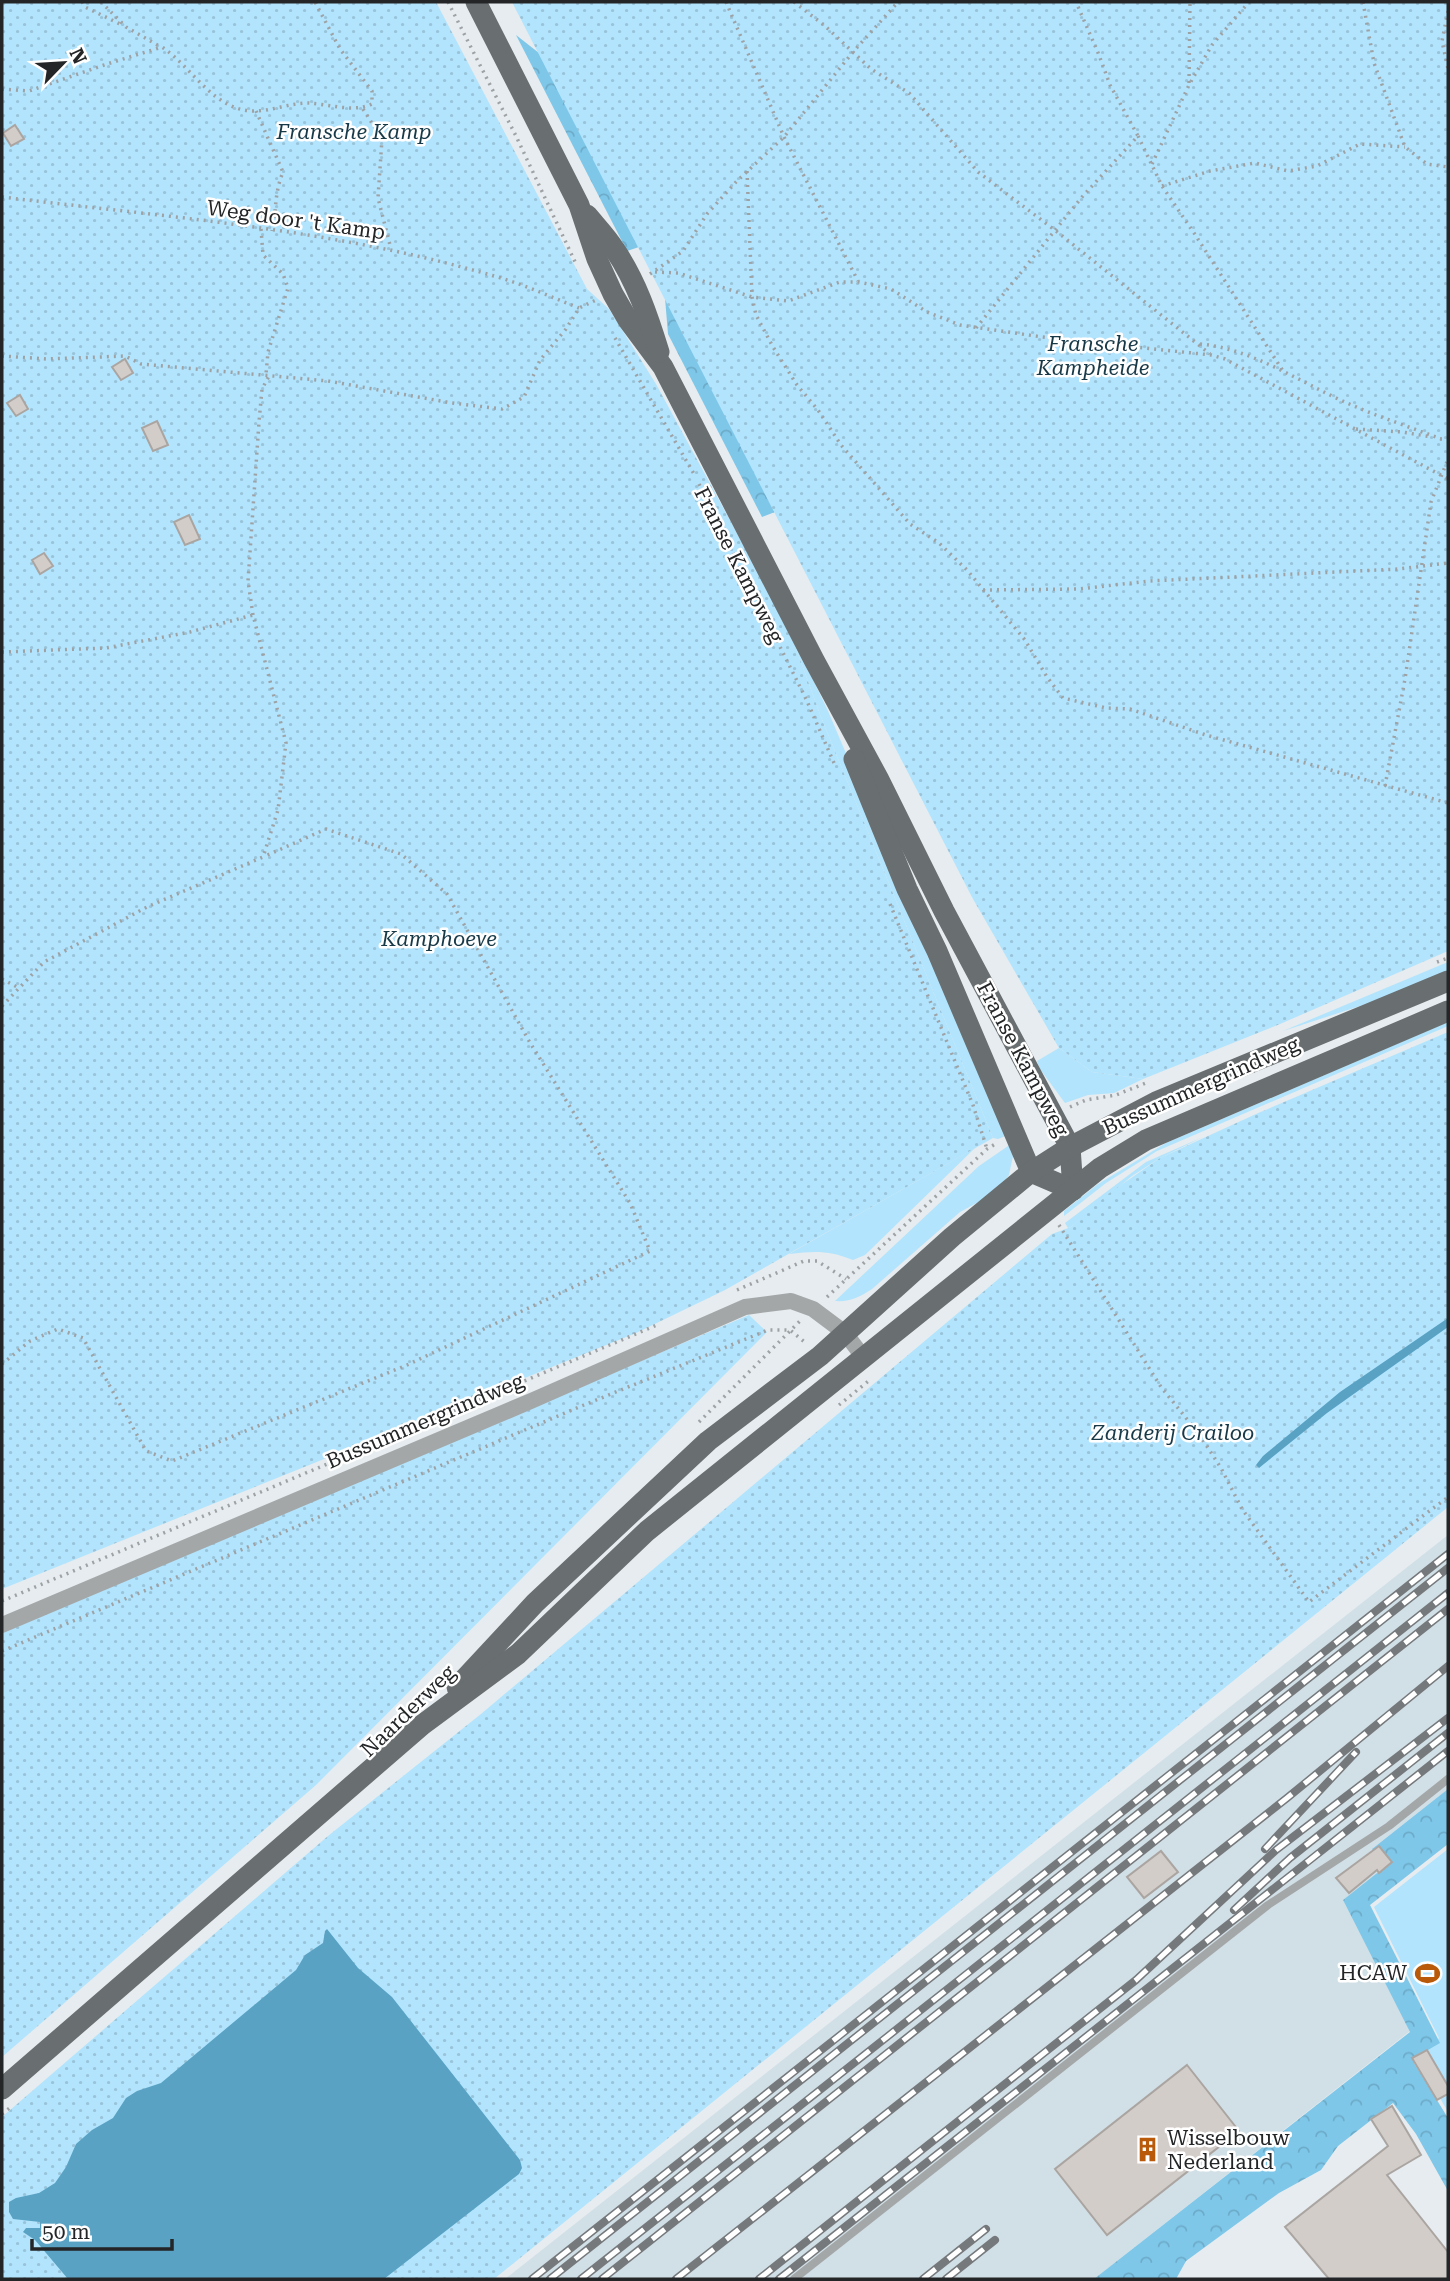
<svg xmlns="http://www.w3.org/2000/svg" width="1450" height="2281" viewBox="0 0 1450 2281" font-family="'Roboto Serif',serif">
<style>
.built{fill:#d1dfe6}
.green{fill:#b2e4fd}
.forest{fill:url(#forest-crowns)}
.park{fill:url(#park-dots)}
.water{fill:#59a2c3}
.building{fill:#d3cdca;stroke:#aba5a2;stroke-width:2}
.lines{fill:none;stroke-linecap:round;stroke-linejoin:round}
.path{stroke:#9ea2a5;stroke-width:3.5;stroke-dasharray:2 5;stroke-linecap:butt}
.lane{stroke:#a4a7a8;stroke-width:8}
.street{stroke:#a4a7a8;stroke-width:16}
.primary{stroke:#696e70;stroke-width:21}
.rail-casing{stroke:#76797c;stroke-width:8}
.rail{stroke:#fff;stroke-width:5;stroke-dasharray:16;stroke-linecap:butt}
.labels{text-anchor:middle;stroke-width:5;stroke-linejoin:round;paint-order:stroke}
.park-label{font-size:21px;font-style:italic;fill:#173948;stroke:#fff}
.street-label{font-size:21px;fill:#232527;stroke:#fff}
.poi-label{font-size:21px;fill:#232527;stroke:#fff;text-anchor:end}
</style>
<defs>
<pattern id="forest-crowns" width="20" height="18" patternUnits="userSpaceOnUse" patternTransform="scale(1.75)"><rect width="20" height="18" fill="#7ec7e9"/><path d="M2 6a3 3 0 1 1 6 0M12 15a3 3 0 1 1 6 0" fill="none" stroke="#6dabc8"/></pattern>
<pattern id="park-dots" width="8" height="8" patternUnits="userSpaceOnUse" patternTransform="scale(1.75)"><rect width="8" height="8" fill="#b2e4fd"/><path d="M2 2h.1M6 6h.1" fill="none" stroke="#99c3d9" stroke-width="1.8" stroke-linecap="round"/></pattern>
</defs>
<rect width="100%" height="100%" fill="#e6ecef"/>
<path class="built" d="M1448,1535V1789L1373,1848L1387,1866L1343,1900L1410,2031L1094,2279H505Z"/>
<g class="green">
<path d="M789,629L828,711L1008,1135L998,1139L993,1138L821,717Z"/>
<path d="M1448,962V972L1391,996L1283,1031Z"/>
<path d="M1448,1022V1026L1157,1151L1106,1183L1064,1216V1211L1098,1184L1166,1143Z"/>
<path d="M1059,1048L1092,1072L1143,1079L1114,1093L1088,1095L1065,1103L1040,1069L1037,1061Z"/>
<path d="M1203,1137L1160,1158L1132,1176L1071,1227L1068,1228L1065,1223L1146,1162Z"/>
<path d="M1011,1144L1013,1156L1009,1175L995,1193L960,1212L872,1289C860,1297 850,1302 835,1301L979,1166Z"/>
<path d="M975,1148L865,1255L853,1260C828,1250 815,1251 789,1254Z"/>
<path d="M1448,1849V2112L1417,2058L1439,2038L1374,1907Z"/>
</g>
<g class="forest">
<path d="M516,35L539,53L639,247L627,251Z"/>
<path d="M665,298L775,512L762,517L668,334Z"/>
<path d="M1448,1789V1844L1370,1905L1440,2043L1421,2054L1414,2063L1448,2118V2191L1416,2134L1393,2103L1338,2146L1321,2170L1279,2193L1186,2261L1176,2279H1094L1410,2032L1343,1900L1386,1866L1372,1849Z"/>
</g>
<g class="park">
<path d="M2,2H436L587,289L609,309L656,384L789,629L821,717L993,1138L725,1290L636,1333L2,1589Z"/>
<path d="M512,2H1448V951L1280,1024L1143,1079L1092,1072L1059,1048L973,899Z"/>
<path d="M1448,1032V1507L494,2279H2V2117L328,1836L481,1714L1052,1234L1071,1227L1108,1194L1160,1158L1256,1114Z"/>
<path d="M749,1315L767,1332L316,1785L2,2057V1633Z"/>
</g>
<g class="water">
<path d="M1448,1318V1327L1327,1413L1259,1468L1256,1465L1263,1456L1340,1392Z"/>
<path d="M327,1929L358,1968L392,1997L520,2160L522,2168L519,2174L384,2279H68L35,2240L23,2232L26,2228H40V2222L13,2219L9,2212V2202L16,2198L39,2193L55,2183L66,2167L76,2144L92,2130L113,2118L126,2098L137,2091L161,2083L296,1970L305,1955L323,1943L325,1931Z"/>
</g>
<g class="building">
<path d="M15,125L24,139L11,146L3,133Z"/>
<path d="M125,359L133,373L121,380L112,367Z"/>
<path d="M20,395L28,409L16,416L7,403Z"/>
<path d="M157,421L168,445L153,451L142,428Z"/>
<path d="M189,515L200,539L185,545L174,522Z"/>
<path d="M44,553L53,566L40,574L32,560Z"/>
<path d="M1379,1846L1392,1862L1379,1873L1377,1870L1349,1893L1336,1878Z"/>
<path d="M1161,1851L1178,1872L1144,1898L1127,1877Z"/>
<path d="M1427,2050L1448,2086V2094L1437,2100L1412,2058Z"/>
<path d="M1187,2065L1239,2131L1107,2235L1055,2169Z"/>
<path d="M1392,2106L1421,2155L1387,2175L1448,2252V2279H1329L1285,2227L1388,2146L1371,2119Z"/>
</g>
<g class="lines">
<g class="path">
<path d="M82,2L85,7L122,25"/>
<path d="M101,2L126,27L161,47"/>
<path d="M448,2L516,136L577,266"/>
<path d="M726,2L784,137L858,281"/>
<path d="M794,2L824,25L871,69L909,93L978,172L1056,231L1210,354"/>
<path d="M1363,2L1374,63L1405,147L1427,164L1448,167"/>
<path d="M1448,11L1442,41L1448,69"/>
<path d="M1189,83L1190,2"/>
<path d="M2,89L29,91L107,64L162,47C192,67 214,111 254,111C272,111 290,103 308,103C329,104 353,113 372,104V91L340,49L315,2"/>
<path d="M363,109L382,139L378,198L391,249"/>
<path d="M256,111L283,172C274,194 277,208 272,231"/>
<path d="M1138,136L1162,186L1194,233L1283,371"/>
<path d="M1152,164L1189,85L1212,45L1249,2"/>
<path d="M747,171L752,297L756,315L773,347L797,385L818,410L841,445L910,524L939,543L967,570L1025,640L1047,677L1063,698L1106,708L1130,709L1206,735L1448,803"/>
<path d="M1162,186L1210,171L1255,163L1288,171L1317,166L1360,144L1405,147"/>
<path d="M2,197C166,217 335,229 494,276C523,284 551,297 579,308"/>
<path d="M261,229L263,255L283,274L288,288L268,352L266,374"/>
<path d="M655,272L678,273L752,297L788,301L840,282H859L891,289L927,312L960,325L1042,337L1211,355L1225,359L1448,479"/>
<path d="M650,274L683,251L707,214L736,182L784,137L853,52L898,2"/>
<path d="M976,328L1082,197L1138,136L1110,85L1099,55L1076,2"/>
<path d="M615,338L694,474"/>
<path d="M1200,344C1246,348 1289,375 1330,395C1366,413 1405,425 1441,439"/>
<path d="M2,356L47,359L125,356L141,364L328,381L452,403L502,409L524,397L540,360L566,329L579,308L596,300"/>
<path d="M1356,429L1402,432L1432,437"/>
<path d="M1440,439H1448"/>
<path d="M699,484L807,701L834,763"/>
<path d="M983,590L1079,589L1149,581L1399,569L1448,563"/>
<path d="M2,652L106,648L190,632L253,615"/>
<path d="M1385,786L1405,679L1431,502L1448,459"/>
<path d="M890,904L973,1105L987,1149"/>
<path d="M1437,962L1448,958"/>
<path d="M2,979L19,988"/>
<path d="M2,1006L44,962L147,907L263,857L278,810L286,743L253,615L248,581L259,422L262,389L269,376"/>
<path d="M1070,1107L1086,1100L1116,1095L1146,1083"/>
<path d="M1059,1225L1161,1387L1199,1434L1221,1468L1242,1509L1309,1602L1448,1497"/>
<path d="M737,1290L804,1261H817L846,1279"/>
<path d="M827,1297L987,1149L997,1143"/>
<path d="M2,1364L30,1341L58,1329L83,1338L146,1451L172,1461L407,1365L650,1251L630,1203L529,1041L447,894L401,854L326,829L263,857"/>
<path d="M839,1405L871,1379"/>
<path d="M699,1422L800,1321"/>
<path d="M2,1601L657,1325"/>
<path d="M2,1651L584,1405L768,1330H790L807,1344"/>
<path d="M422,1699L438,1682"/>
<path d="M2,2114L11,2107"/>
</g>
<path class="lane" d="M794,2279L1268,1905L1389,1826L1448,1779"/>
<path class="street" d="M2,1625L531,1401L745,1307L791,1301L813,1309L845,1333L864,1358"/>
<g class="primary">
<path d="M476,2L579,205L597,259L613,294L628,320L663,367L814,660L878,778L944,911L1070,1147L1073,1190"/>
<path d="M587,215C596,226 607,237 615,250C636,281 648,316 659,352"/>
<path d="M854,759L907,889L937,951L1031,1172L1073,1190"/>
<path d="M457,1687L535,1603L708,1441L820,1356L952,1237L1031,1172L1070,1147L1156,1102L1448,981"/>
<path d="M2,2089L422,1725L518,1654L647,1531L1100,1168L1146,1140L1448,1011"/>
</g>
<defs>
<g id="rail">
<path d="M1265,1849L1356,1752"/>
<path d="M1234,1910L1290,1858L1448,1733"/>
<path d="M532,2279L1448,1554"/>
<path d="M550,2279L1448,1568"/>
<path d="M581,2279L1448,1593"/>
<path d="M602,2279L1448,1609"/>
<path d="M676,2279L1287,1798L1448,1666"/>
<path d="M759,2279L1136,1980L1276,1850L1448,1718"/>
<path d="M779,2279L1448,1751"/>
<path d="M923,2279L986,2229"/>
<path d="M946,2279L995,2240"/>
</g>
</defs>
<use href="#rail" class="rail-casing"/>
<use href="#rail" class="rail"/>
</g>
<defs>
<symbol id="stadium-bare" viewBox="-9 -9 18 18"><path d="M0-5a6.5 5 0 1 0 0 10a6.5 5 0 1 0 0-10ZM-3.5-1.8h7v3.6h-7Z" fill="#b85a0a" stroke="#fff" stroke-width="2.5" paint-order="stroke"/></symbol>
<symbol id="building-bare" viewBox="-9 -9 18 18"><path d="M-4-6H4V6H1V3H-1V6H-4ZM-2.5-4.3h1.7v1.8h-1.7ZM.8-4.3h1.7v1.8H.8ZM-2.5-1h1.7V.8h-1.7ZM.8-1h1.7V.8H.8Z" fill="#b85a0a" stroke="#fff" stroke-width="2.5" paint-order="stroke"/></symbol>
</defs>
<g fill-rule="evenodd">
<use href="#stadium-bare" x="1410" y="1956" width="35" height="35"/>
<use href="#building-bare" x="1130" y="2132" width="35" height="35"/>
</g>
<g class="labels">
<g class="park-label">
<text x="354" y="139">Fransche Kamp</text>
<text x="1093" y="351">Fransche<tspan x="1093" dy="24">Kampheide</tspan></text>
<text x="439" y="946">Kamphoeve</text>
<text x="1173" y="1440">Zanderij Crailoo</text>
</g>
<g class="street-label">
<text transform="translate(296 220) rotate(8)" y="7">Weg door 't Kamp</text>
<text transform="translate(739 565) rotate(63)" y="7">Franse Kampweg</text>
<text transform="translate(1023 1059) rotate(62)" y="7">Franse Kampweg</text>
<text transform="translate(1201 1086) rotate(-24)" y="7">Bussummergrindweg</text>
<text transform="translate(425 1421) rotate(-23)" y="7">Bussummergrindweg</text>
<text transform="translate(408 1711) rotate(-44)" y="7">Naarderweg</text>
</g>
<g class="poi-label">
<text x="1407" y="1980">HCAW</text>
<text x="1167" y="2145" text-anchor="start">Wisselbouw<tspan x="1167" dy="24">Nederland</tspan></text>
</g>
</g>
<rect width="1450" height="2281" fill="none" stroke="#232527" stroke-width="7"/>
<g transform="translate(63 63) rotate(65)" stroke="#ffffff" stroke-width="5" paint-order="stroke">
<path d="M0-5L12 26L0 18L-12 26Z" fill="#232527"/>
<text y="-10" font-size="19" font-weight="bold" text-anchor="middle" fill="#232527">N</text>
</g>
<path d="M32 2239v10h140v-10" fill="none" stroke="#232527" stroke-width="3.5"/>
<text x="42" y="2239" font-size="21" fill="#232527" stroke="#ffffff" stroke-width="5" paint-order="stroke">50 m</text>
</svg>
